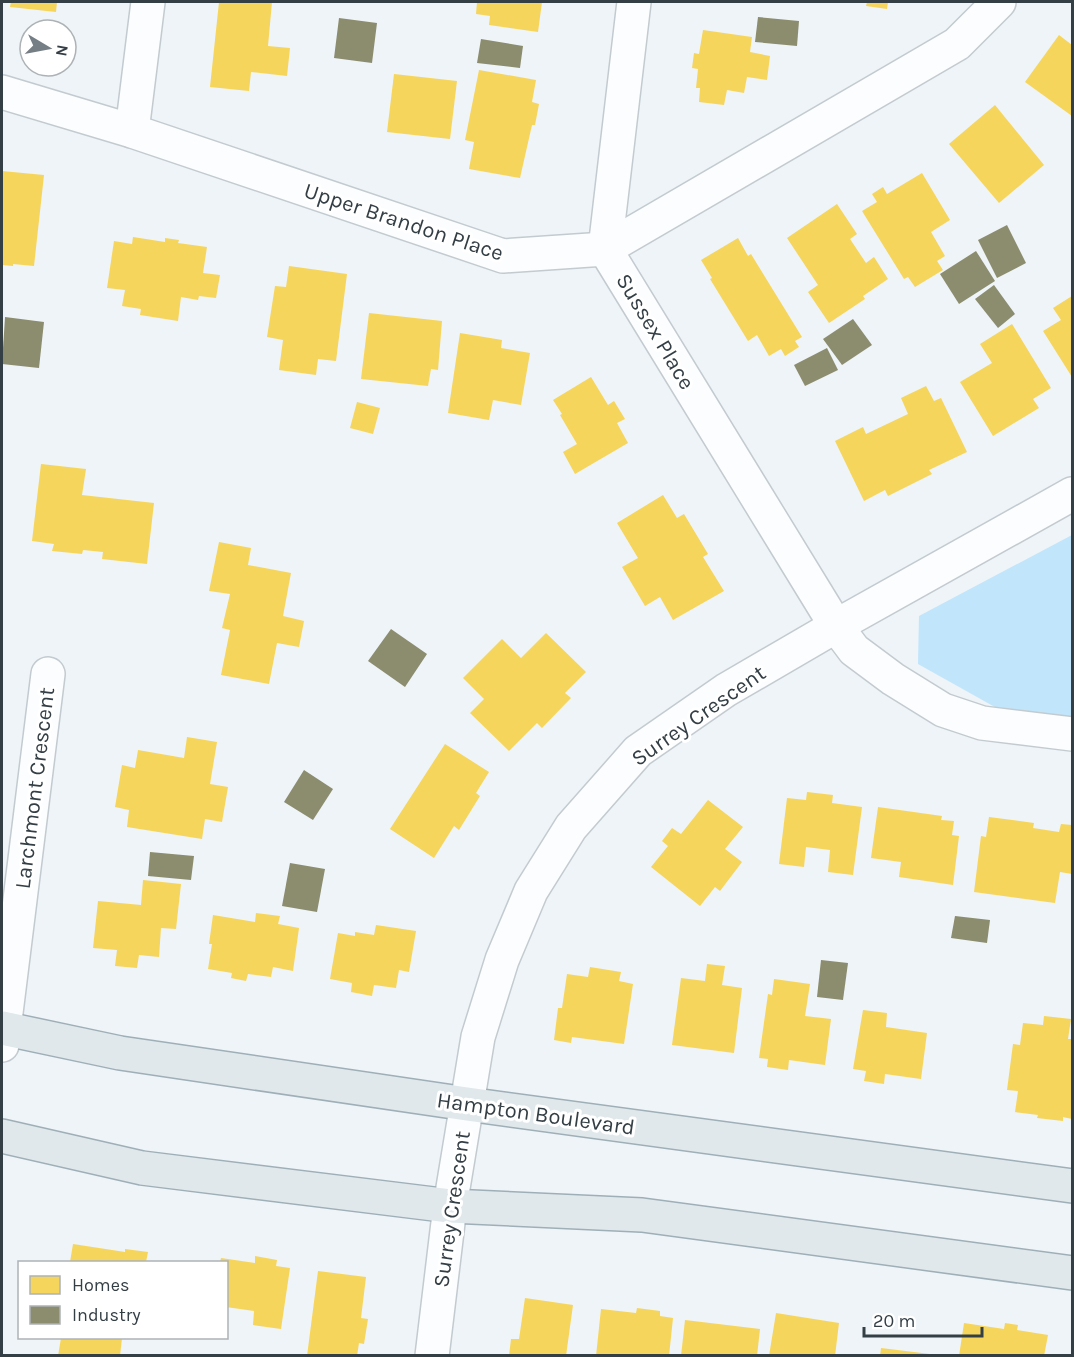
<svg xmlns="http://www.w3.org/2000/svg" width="1074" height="1357" viewBox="0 0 1074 1357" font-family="Karla,sans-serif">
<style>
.green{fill:#c1e5fb}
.homes{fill:#f6d55c}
.industry{fill:#8c8c6e}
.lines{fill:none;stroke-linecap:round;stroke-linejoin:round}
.minor-casing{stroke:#c3cbd0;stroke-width:36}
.primary-casing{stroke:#9fafb7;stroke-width:36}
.minor{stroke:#fcfdfe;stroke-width:33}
.primary{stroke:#e0e8ec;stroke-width:33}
.labels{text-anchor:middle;stroke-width:6;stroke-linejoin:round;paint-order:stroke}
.street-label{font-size:22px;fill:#333e45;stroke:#fff}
</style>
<rect width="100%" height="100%" fill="#eef4f8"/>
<path class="green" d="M1072,535V718L1002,711L918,664L919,616Z"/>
<g class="homes">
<path d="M11,2H57L56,12L10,7Z"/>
<path d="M219,2H272L268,46L290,48L287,76L251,72L249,91L210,87Z"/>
<path d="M477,2H542L538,32L489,25L490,16L476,14Z"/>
<path d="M867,2H888L887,9L866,6Z"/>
<path d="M703,30L752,37L750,52L770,56L767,80L747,77L744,93L727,90L724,105L699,102L700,88H696L698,69L692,68L694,53L699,54Z"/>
<path d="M1059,35L1072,45V116L1025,82Z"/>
<path d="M479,70L536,80L532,102L539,104L535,125H532L520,178L469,169L474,142L465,140Z"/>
<path d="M394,74L457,81L450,139L387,132Z"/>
<path d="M995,105L1044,165L999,203L949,144Z"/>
<path d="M2,171L44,175L34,266L13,264V266L2,265Z"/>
<path d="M922,173L950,220L931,232L945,256L937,261L943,270L915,287L908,277L904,279L862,211L877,202L872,194L883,187L887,194Z"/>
<path d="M837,204L857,234L850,239L866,263L874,257L888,279L863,296L865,299L829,323L808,292L818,285L787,238Z"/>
<path d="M133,237L165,242V238L179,240L178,243L207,247L203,273L220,275L216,298L199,296L198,300L181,297L178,321L140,315L141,309L122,306L125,290L107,288L114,241L132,244Z"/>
<path d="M738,238L748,256L751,254L802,337L795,341L799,347L785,356L781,349L769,356L757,335L748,341L710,279L712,278L701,260Z"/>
<path d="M289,266L347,274L336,361L318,359L316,375L279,370L283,340L267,337L275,286L286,287Z"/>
<path d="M1072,296V377L1043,331L1061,320L1053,308Z"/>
<path d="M369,313L442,321L438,370L431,369L428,386L361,379Z"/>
<path d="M1012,324L1051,388L1033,399L1039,408L993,436L960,382L992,363L980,344Z"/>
<path d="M460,333L502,340L501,348L530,353L521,405L493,400L489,420L448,413Z"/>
<path d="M591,377L608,405L614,401L625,419L617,423L628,443L575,474L563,452L577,444L560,415L562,414L553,400Z"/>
<path d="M926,386L934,401L941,398L967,452L929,470L932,474L888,496L885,490L864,501L835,441L863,427L866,434L908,414L901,398Z"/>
<path d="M357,402L380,408L373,434L350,428Z"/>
<path d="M41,464L86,469L82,495L154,503L147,564L102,559L103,552L83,550L82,554L52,551L54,544L32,541Z"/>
<path d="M663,495L677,518L684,514L708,554L703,557L724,591L673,620L660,597L645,606L622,567L638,558L617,523Z"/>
<path d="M219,542L251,548L248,565L291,573L283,616L304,621L299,647L277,643L269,684L221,675L230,630L222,628L230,594L209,591Z"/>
<path d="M546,633L586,672L565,693L571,698L542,728L537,723L509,751L470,713L484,699L463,678L502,639L521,658Z"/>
<path d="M187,737L217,742L210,784L228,787L222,822L205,819L202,839L127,827L129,810L115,807L122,765L135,768L138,750L184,758Z"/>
<path d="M445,744L489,772L476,793L480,796L459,830L454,826L434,858L390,829Z"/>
<path d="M807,792L833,795L832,803L862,807L853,875L828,872L830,850L806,847L804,867L779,864L787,798L806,800Z"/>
<path d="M708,800L743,827L725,849L742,862L720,891L715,887L700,906L651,867L668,846L662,841L672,828L681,834Z"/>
<path d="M878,807L942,816L941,820L954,821L952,835L959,836L953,885L899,877L901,862L871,858Z"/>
<path d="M989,817L1034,823L1033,828L1059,832L1061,824L1072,825V874L1060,872L1055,903L974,892L981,836L986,837Z"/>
<path d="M143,880L181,884L176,929L161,928L159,957L139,955L137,968L115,966L117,950L93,948L98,901L141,905Z"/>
<path d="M256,913L280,916L278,924L299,928L293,971L273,967L271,977L248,974L246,981L231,978L232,973L208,969L212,944H209L213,915L255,922Z"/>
<path d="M376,925L416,931L409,972L399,970L396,988L374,985L372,996L351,992L352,983L330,979L338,933L355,936V932L374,935Z"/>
<path d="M707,964L725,966L722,985L742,988L734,1053L672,1045L681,978L705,981Z"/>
<path d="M590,967L621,972L619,981L633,984L624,1044L572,1037L571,1043L554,1040L558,1008H562L567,974L588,977Z"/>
<path d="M774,979L810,984L805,1016L831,1019L825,1065L789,1060L788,1070L767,1067L768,1059L759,1058L768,994L772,995Z"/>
<path d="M863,1010L887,1013L886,1027L927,1033L921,1079L885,1074L884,1084L864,1081L866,1071L853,1069Z"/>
<path d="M1044,1016L1071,1019L1068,1039H1072V1119L1063,1117V1121L1037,1118L1038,1115L1015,1112L1018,1091L1007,1090L1013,1044L1020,1045L1023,1023L1043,1025Z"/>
<path d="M73,1244L125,1252V1249L148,1252L146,1262H70Z"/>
<path d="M255,1256L277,1260L276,1266L290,1268L281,1329L253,1325L254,1311L226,1307V1262H220L221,1258L255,1263Z"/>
<path d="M318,1271L366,1277L361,1318L368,1319L364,1344L359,1343L357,1356H307Z"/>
<path d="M525,1298L573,1305L566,1356H509L511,1339H519Z"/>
<path d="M637,1308L660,1311V1316L673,1318L669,1356H596L601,1309L636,1313Z"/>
<path d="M776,1313L839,1323L835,1356H769Z"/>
<path d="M685,1320L760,1329L757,1356H681Z"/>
<path d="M964,1323L1004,1329L1005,1323L1018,1325L1017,1330L1048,1335L1044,1356H959Z"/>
<path d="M61,1338H122L120,1356H58Z"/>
<path d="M881,1348L930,1354V1356H880Z"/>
</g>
<g class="industry">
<path d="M758,17L799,21L797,46L755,42Z"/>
<path d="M339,18L377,23L372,63L334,58Z"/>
<path d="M481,39L523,46L520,68L477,63Z"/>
<path d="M1007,225L1026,263L997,278L978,240Z"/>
<path d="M976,251L995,281L959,304L940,274Z"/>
<path d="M994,285L1015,314L998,328L975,299Z"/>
<path d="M5,317L44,322L39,368L2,364Z"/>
<path d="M853,319L872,345L842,365L823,339Z"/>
<path d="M827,348L838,370L805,386L794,365Z"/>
<path d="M391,629L427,654L405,687L368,661Z"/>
<path d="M304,770L333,789L313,820L284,802Z"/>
<path d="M150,852L194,856L191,880L148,876Z"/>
<path d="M290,863L325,869L317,912L282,906Z"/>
<path d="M955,916L990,920L987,943L951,938Z"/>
<path d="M821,960L848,963L843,1000L817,997Z"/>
</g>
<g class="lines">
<defs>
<g id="minor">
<path d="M634,2L605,249L836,626L854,650L893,679L943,710L982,723L1072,734"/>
<path d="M2,92L132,131L503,256L605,249L957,44L999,2"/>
<path d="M132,131L148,2"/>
<path d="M2,1045L48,674"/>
<path d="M432,1356L450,1206L478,1037L502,960L531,891L571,827L638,751L726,690L836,626L1072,494"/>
</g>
<g id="primary">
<path d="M2,1028L120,1053L467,1104L1072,1186"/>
<path d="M2,1136L142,1168L450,1206L642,1215L1072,1273"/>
</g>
</defs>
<use href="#minor" class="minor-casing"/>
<use href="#primary" class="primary-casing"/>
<use href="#minor" class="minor"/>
<use href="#primary" class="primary"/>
</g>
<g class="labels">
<g class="street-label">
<text transform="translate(404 221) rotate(18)" y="8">Upper Brandon Place</text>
<text transform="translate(656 331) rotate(59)" y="8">Sussex Place</text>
<text transform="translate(698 715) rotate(-35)" y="8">Surrey Crescent</text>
<text transform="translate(34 788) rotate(-83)" y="8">Larchmont Crescent</text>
<text transform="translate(536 1113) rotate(8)" y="8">Hampton Boulevard</text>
<text transform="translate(451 1209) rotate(-82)" y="8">Surrey Crescent</text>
</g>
</g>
<rect width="1074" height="1357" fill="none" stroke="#333e45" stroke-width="6"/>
<rect x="18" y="1261" width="210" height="78" fill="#ffffff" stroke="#adb2b5" stroke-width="1.5"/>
<rect x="30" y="1276" width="30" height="18" fill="#f6d55c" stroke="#adb2b5" stroke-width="1.5"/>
<text x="72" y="1291" font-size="18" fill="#333e45">Homes</text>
<rect x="30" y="1306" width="30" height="18" fill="#8c8c6e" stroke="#adb2b5" stroke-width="1.5"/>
<text x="72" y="1321" font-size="18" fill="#333e45">Industry</text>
<g transform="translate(48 48) rotate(100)"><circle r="28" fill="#ffffff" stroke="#adb2b5" stroke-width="1.5"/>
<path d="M0-4.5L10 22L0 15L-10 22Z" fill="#747e84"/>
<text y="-9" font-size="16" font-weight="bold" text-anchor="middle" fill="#333e45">N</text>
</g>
<path d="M864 1327v9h118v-9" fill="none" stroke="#333e45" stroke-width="3"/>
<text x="873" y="1327" font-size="18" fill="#333e45" stroke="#ffffff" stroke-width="4.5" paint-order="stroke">20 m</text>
</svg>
